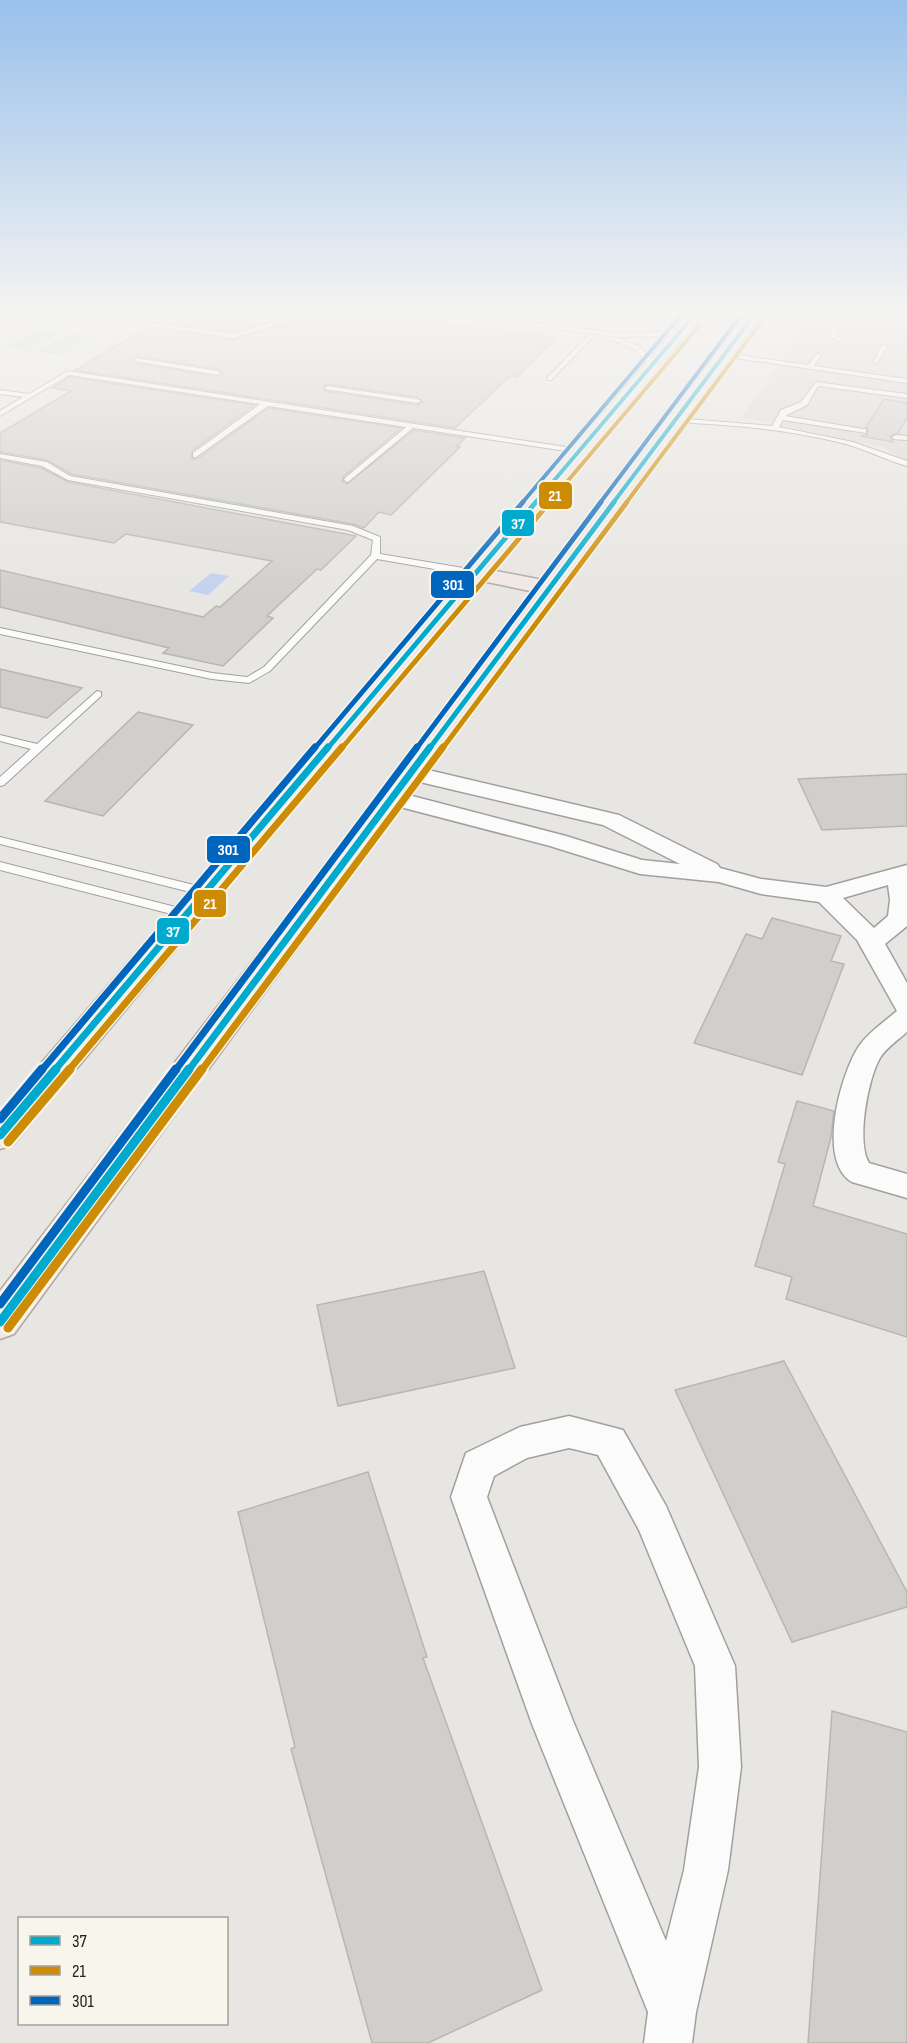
<svg xmlns="http://www.w3.org/2000/svg" width="907" height="2043" viewBox="0 0 907 2043" font-family="'Sofia Sans Condensed',sans-serif">
<style>
.built{fill:#ded9d1}
.green{fill:#c0ddb5}
.water{fill:#c2d1ef}
.building{fill:#d1cfcc;stroke:#b8b6b3;stroke-width:1.5;fill-rule:evenodd}
.lines{fill:none;stroke-linecap:round;stroke-linejoin:round}
.service-casing{stroke:#a2a09d;stroke-width:2}
.minor-casing{stroke:#a2a09d;stroke-width:3}
.primary-casing{stroke:#b4a79f;stroke-width:3}
.service{fill:#fcfbfb;fill-rule:evenodd}
.minor{fill:#fcfbfb;fill-rule:evenodd}
.primary{fill:#f0e8e4;fill-rule:evenodd}
.bus-1-far3-casing{stroke:#f8f5ed;stroke-width:6}
.bus-1-far2-casing{stroke:#f8f5ed;stroke-width:8}
.bus-1-far1-casing{stroke:#f8f5ed;stroke-width:10}
.bus-1-casing{stroke:#f8f5ed;stroke-width:14}
.bus-2-far3-casing{stroke:#f8f5ed;stroke-width:6}
.bus-2-far2-casing{stroke:#f8f5ed;stroke-width:8}
.bus-2-far1-casing{stroke:#f8f5ed;stroke-width:10}
.bus-2-casing{stroke:#f8f5ed;stroke-width:14}
.bus-3-far3-casing{stroke:#f8f5ed;stroke-width:6}
.bus-3-far2-casing{stroke:#f8f5ed;stroke-width:8}
.bus-3-far1-casing{stroke:#f8f5ed;stroke-width:10}
.bus-3-casing{stroke:#f8f5ed;stroke-width:14}
.bus-1-far3{stroke:#00a9ce;stroke-width:4}
.bus-1-far2{stroke:#00a9ce;stroke-width:5}
.bus-1-far1{stroke:#00a9ce;stroke-width:7}
.bus-1{stroke:#00a9ce;stroke-width:9}
.bus-2-far3{stroke:#cd8c06;stroke-width:4}
.bus-2-far2{stroke:#cd8c06;stroke-width:5}
.bus-2-far1{stroke:#cd8c06;stroke-width:7}
.bus-2{stroke:#cd8c06;stroke-width:9}
.bus-3-far3{stroke:#0065bd;stroke-width:4}
.bus-3-far2{stroke:#0065bd;stroke-width:5}
.bus-3-far1{stroke:#0065bd;stroke-width:7}
.bus-3{stroke:#0065bd;stroke-width:9}
.line-badge{stroke:#f8f5ed;stroke-width:2}
.badge-label{font-size:16px;text-anchor:middle;font-weight:bold;fill:#fff}
</style>
<rect width="100%" height="100%" fill="#e8e6e2"/>
<path class="built" d="M813,315H907V461L882,447L742,417Z"/>
<g class="green">
<path d="M39,329L62,332L28,351L5,347Z"/>
<path d="M70,333L93,337L60,355L37,352Z"/>
</g>
<path class="water" d="M211,573L229,576L208,595L189,591Z"/>
<g class="building">
<path d="M170,315H291L233,332L158,321Z"/>
<path d="M308,315H377L557,338L517,377L510,376L455,428L75,370L148,327L233,340L307,317ZM136,356L218,369L223,374L218,377L134,363L132,360ZM327,384L417,397L423,402L417,405L325,391L323,388Z"/>
<path d="M69,377L254,405L192,451L191,457L193,459H197L269,408L401,428L344,476L342,481L347,484L414,430L465,438L456,447H460L391,515L379,512L364,528L353,524L71,474L47,460L0,452V433L71,391L52,388Z"/>
<path d="M884,399L907,403V418L898,433L890,436L893,442L860,436L867,435L868,429L866,427Z"/>
<path d="M0,460L41,468L68,482L356,536L321,570L317,569L267,616L273,618L223,666L163,653L169,648L0,607V570L203,617L216,606L220,607L272,561L126,534L114,543L0,522Z"/>
<path d="M0,669L82,688L47,718L0,707Z"/>
<path d="M138,712L193,725L103,816L45,801Z"/>
<path d="M907,774V826L822,830L798,779Z"/>
<path d="M772,918L841,936L831,961L844,964L802,1075L694,1043L746,934L762,939Z"/>
<path d="M797,1101L834,1111L831,1137L813,1206L907,1234V1337L786,1299L792,1277L755,1266L785,1164L778,1162Z"/>
<path d="M484,1271L515,1368L338,1406L317,1305Z"/>
<path d="M784,1361L907,1592V1607L792,1642L675,1390Z"/>
<path d="M368,1472L427,1657L423,1658L542,1990L428,2043H372L291,1749L295,1747L238,1512Z"/>
<path d="M832,1711L907,1732V2043H808Z"/>
</g>
<g class="lines">
<defs>
<g id="service">
<path d="M83,315H96L233,334L298,315H306L233,338Z"/>
<path d="M447,315H463L619,333L664,332L684,326L687,328L664,336L619,337Z"/>
<path d="M624,315H631L614,324L585,322L613,320Z"/>
<path d="M830,315H836L832,321L839,326L835,334L841,339V341H837L829,335L833,327L826,321Z"/>
<path d="M589,335L594,336L551,380H547V378Z"/>
<path d="M615,337L639,346L656,364L651,365L634,349L613,340Z"/>
<path d="M882,345L887,346L877,363H873Z"/>
<path d="M724,353L808,365L818,353L821,355L814,366L907,379V383L722,356Z"/>
<path d="M136,358L218,371L221,373L218,375L134,361Z"/>
<path d="M68,371L579,449L583,451L579,453L413,428L348,482L344,480L345,478L406,427L268,406L196,457H193V453L260,404L69,375L0,416V411L23,397L0,394V390L29,394Z"/>
<path d="M816,382L907,394V398L818,386L807,405L785,416L863,429H866V433L783,420L779,427L853,442L907,461V466C886,460 867,450 846,444C790,429 732,425 675,422L671,420L675,418L772,426L781,410L801,402Z"/>
<path d="M327,386L417,399L421,401L417,403L325,389Z"/>
<path d="M896,435L907,436V440L893,439L892,437Z"/>
<path d="M0,454L47,462L70,476L353,526L380,537V554L475,570L479,573L475,576L377,559L270,671L249,683L212,679L0,634V628L212,673L247,677L264,667L371,555L373,540L348,530L68,480L42,466L0,458Z"/>
<path d="M97,691L101,692V696L4,785L0,786V777L31,749L0,741V735L37,744Z"/>
<path d="M0,837L210,889L212,892L206,896L0,844Z"/>
<path d="M0,862L191,911L193,914L187,918L0,870Z"/>
</g>
<g id="minor">
<path d="M411,766L619,815L717,864L720,868L761,879L826,887L907,865V926L885,944L907,983V1032C898,1040 886,1048 880,1058C868,1078 856,1142 869,1163L907,1174V1198L852,1182C816,1161 841,1073 859,1046C869,1032 884,1022 897,1011L857,940L819,902L761,894L719,882L640,874L550,846L385,803L382,798L385,793L393,791L566,836L642,860L680,864L603,825L403,778L400,773L403,768ZM888,885L890,900L888,916L874,928L843,898Z"/>
<path d="M569,1416L623,1430L666,1506L735,1666L741,1767L728,1870L696,2012L692,2043H644L648,2012L532,1724L451,1497L466,1453L520,1427ZM569,1448L598,1455L639,1530L695,1666L699,1767L684,1870L666,1941L573,1721L487,1497L494,1476L527,1458Z"/>
</g>
<path id="primary" d="M687,315H703L491,570L543,580L746,315H762L14,1334L0,1339V1291L535,592L482,581L13,1145L0,1149V1111Z"/>
</defs>
<use href="#service" class="service-casing"/>
<use href="#minor" class="minor-casing"/>
<use href="#primary" class="primary-casing"/>
<use href="#service" class="service"/>
<use href="#minor" class="minor"/>
<use href="#primary" class="primary"/>
<defs>
<g id="bus-1-far3">
<path d="M535,503L691,319"/>
<path d="M613,503L754,315"/>
</g>
<g id="bus-1-far2">
<path d="M327,749L536,502"/>
<path d="M429,749L614,502"/>
</g>
<g id="bus-1-far1">
<path d="M54,1071L328,747"/>
<path d="M188,1071L430,747"/>
</g>
<g id="bus-1">
<path d="M0,1135L56,1069"/>
<path d="M0,1322L189,1069"/>
</g>
<g id="bus-2-far3">
<path d="M549,503L699,326"/>
<path d="M626,503L762,321"/>
</g>
<g id="bus-2-far2">
<path d="M341,749L550,502"/>
<path d="M442,749L627,502"/>
</g>
<g id="bus-2-far1">
<path d="M68,1071L342,747"/>
<path d="M201,1071L443,747"/>
</g>
<g id="bus-2">
<path d="M8,1142L70,1069"/>
<path d="M8,1328L202,1069"/>
</g>
<g id="bus-3-far3">
<path d="M522,503L681,315"/>
<path d="M600,503L741,315"/>
</g>
<g id="bus-3-far2">
<path d="M314,749L523,502"/>
<path d="M416,749L601,502"/>
</g>
<g id="bus-3-far1">
<path d="M41,1071L315,747"/>
<path d="M175,1071L417,747"/>
</g>
<g id="bus-3">
<path d="M0,1119L42,1069"/>
<path d="M0,1304L176,1069"/>
</g>
</defs>
<use href="#bus-1-far3" class="bus-1-far3-casing"/>
<use href="#bus-1-far2" class="bus-1-far2-casing"/>
<use href="#bus-1-far1" class="bus-1-far1-casing"/>
<use href="#bus-1" class="bus-1-casing"/>
<use href="#bus-2-far3" class="bus-2-far3-casing"/>
<use href="#bus-2-far2" class="bus-2-far2-casing"/>
<use href="#bus-2-far1" class="bus-2-far1-casing"/>
<use href="#bus-2" class="bus-2-casing"/>
<use href="#bus-3-far3" class="bus-3-far3-casing"/>
<use href="#bus-3-far2" class="bus-3-far2-casing"/>
<use href="#bus-3-far1" class="bus-3-far1-casing"/>
<use href="#bus-3" class="bus-3-casing"/>
<use href="#bus-1-far3" class="bus-1-far3"/>
<use href="#bus-1-far2" class="bus-1-far2"/>
<use href="#bus-1-far1" class="bus-1-far1"/>
<use href="#bus-1" class="bus-1"/>
<use href="#bus-2-far3" class="bus-2-far3"/>
<use href="#bus-2-far2" class="bus-2-far2"/>
<use href="#bus-2-far1" class="bus-2-far1"/>
<use href="#bus-2" class="bus-2"/>
<use href="#bus-3-far3" class="bus-3-far3"/>
<use href="#bus-3-far2" class="bus-3-far2"/>
<use href="#bus-3-far1" class="bus-3-far1"/>
<use href="#bus-3" class="bus-3"/>
</g>
<linearGradient id="sky" x2="0" y2="1"><stop stop-color="#99c0eb"/><stop offset="0.52" stop-color="#f5f4f2"/><stop offset="1" stop-color="#f5f4f2" stop-opacity="0"/></linearGradient>
<rect width="907" height="601" fill="url(#sky)"/>
<g class="line-badge">
<rect x="538" y="481" width="35" height="29" rx="6" fill="#cd8c06"/>
<rect x="501" y="509" width="34" height="28" rx="6" fill="#00a9ce"/>
<rect x="430" y="570" width="45" height="29" rx="6" fill="#0065bd"/>
<rect x="206" y="835" width="45" height="29" rx="6" fill="#0065bd"/>
<rect x="193" y="889" width="34" height="29" rx="6" fill="#cd8c06"/>
<rect x="156" y="917" width="34" height="28" rx="6" fill="#00a9ce"/>
</g>
<g class="badge-label">
<text x="555" y="501">21</text>
<text x="518" y="529">37</text>
<text x="453" y="590">301</text>
<text x="228" y="855">301</text>
<text x="210" y="909">21</text>
<text x="173" y="937">37</text>
</g>
<rect x="18" y="1917" width="210" height="108" fill="#f8f5ed" stroke="#a3a19b" stroke-width="1.5"/>
<rect x="30" y="1936" width="30" height="9" fill="#00a9ce" stroke="#a3a19b" stroke-width="1.5"/>
<text x="72" y="1947" font-size="18" fill="#23221f">37</text>
<rect x="30" y="1966" width="30" height="9" fill="#cd8c06" stroke="#a3a19b" stroke-width="1.5"/>
<text x="72" y="1977" font-size="18" fill="#23221f">21</text>
<rect x="30" y="1996" width="30" height="9" fill="#0065bd" stroke="#a3a19b" stroke-width="1.5"/>
<text x="72" y="2007" font-size="18" fill="#23221f">301</text>
</svg>
